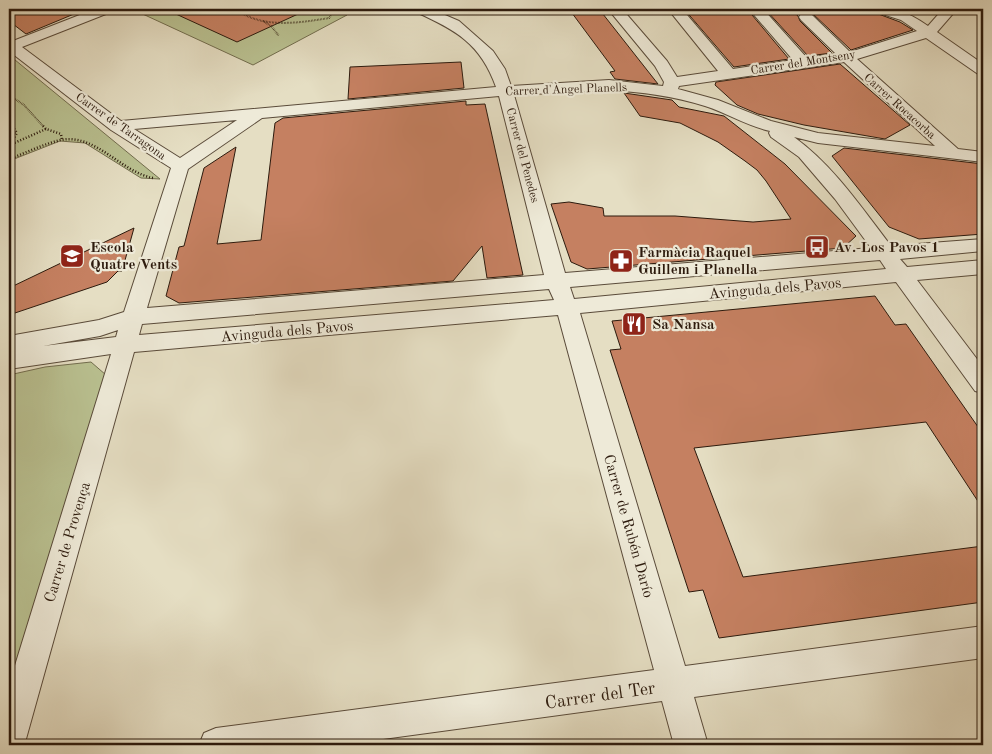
<svg xmlns="http://www.w3.org/2000/svg" width="992" height="754" viewBox="0 0 992 754" font-family="'Old Standard TT',serif">
<style>
.green{fill:#b9c090;stroke:#726d4e}
.building{fill:#c58061;stroke:#2c1a0d}
.lines{fill:none;stroke-linecap:round;stroke-linejoin:round}
.street-casing{stroke:#5a4b3a;stroke-width:2}
.path-far1{stroke:#2c1a0d;stroke-width:2;stroke-dasharray:0.5 1;stroke-linecap:butt}
.path{stroke:#2c1a0d;stroke-width:2.5;stroke-dasharray:1 2;stroke-linecap:butt}
.street{fill:#eeead8;fill-rule:evenodd}
.labels{text-anchor:middle;stroke-width:4.5;stroke-linejoin:round;paint-order:stroke}
.far-street-label{font-size:12px;fill:#2c1a0d;stroke:#eeead8}
.poi-label{font-size:15px;font-weight:bold;fill:#2c1a0d;stroke:#eeead8;text-anchor:start}
.street-label{font-size:15px;fill:#2c1a0d;stroke:#eeead8}
.near-street-label{font-size:18px;fill:#2c1a0d;stroke:#eeead8}
</style>
<rect width="100%" height="100%" fill="#e5dec3"/>
<filter id="stains"><feTurbulence type="fractalNoise" baseFrequency=".004" numOctaves="4"/><feColorMatrix values="0 0 0 0 .2 0 0 0 0 .09 0 0 0 0 .02 0 0 0 .5 -.17"/></filter>
<radialGradient id="worn" r=".72"><stop offset=".6" stop-color="#630" stop-opacity="0"/><stop offset="1" stop-color="#630" stop-opacity=".3"/></radialGradient>
<g class="green">
<path d="M136,9H337L347,15L253,65L134,10Z"/>
<path d="M9,55L149,170L160,179L141,178L85,143L60,141L9,161Z"/>
<path d="M91,362L106,375L9,701V375L45,367Z"/>
</g>
<g class="building">
<path d="M9,9H86L26,34L9,21Z"/>
<path d="M165,9H309L237,42Z"/>
<path d="M569,9H599L658,84L615,79L610,72L615,71Z"/>
<path d="M684,9H747L789,59L734,67Z"/>
<path d="M765,9H790L798,16L800,21L832,53L808,56Z"/>
<path d="M814,9H865L900,22L913,30L851,50L812,13L806,12Z"/>
<path d="M461,62L464,88L348,99L350,67Z"/>
<path d="M840,64L910,125L885,139L804,125L758,114L737,105L715,85L716,82Z"/>
<path d="M624,93L672,100L679,107L724,116L785,164L856,236L843,248L587,269L571,262L551,204L569,202L603,208L604,216H675L753,222L791,219L766,181L757,170L745,161L718,142L680,123L640,116Z"/>
<path d="M466,101V105L485,104L523,275L487,278L482,246L453,281L179,303L166,296L179,247L184,246L204,168L236,147L217,244L261,240L275,123L283,118Z"/>
<path d="M844,148L983,164V234L919,239L889,227L832,156Z"/>
<path d="M134,228L122,271H118L107,282L9,315V288Z"/>
<path d="M875,296L895,325L906,324L983,434V509L926,422L694,448L743,577L983,546V602L719,638L703,590L689,592L610,350L621,349L612,321Z"/>
</g>
<g class="lines">
<defs>
<path id="street" d="M95,9H113L111,12L22,47L121,121L496,87C481,44 456,30 416,12L414,9H431L459,21L493,51L505,69L511,86L609,80L663,86L664,82L655,66L608,9H622L667,61L677,77L718,71L668,9H682L733,69L793,60L749,9H763L807,58L836,54L801,20L799,17L801,14H811L850,52L917,31L901,20L876,12L874,9C898,9 908,12 928,26L943,9H957L937,32L983,64V75L978,74L926,38L857,59L958,149L983,152V162L818,143L794,137C833,165 862,208 891,246L983,239V251L900,259L907,267L983,260V274L917,280L983,367V393L975,391L896,282L580,313L685,666L983,626V658L694,697L708,745H674L662,701L339,745H199L204,733L216,728L654,670L558,315L134,352L26,739L23,745H9V685L111,354L9,369V336L99,320L124,312L171,168L111,130L9,51V40L13,41ZM844,62L935,146L818,133L771,121L718,100L678,89L679,86ZM609,90C642,92 673,96 705,106C727,113 747,126 770,131L769,133L771,137L799,157L835,199L871,248L565,273L514,95ZM499,96L544,275L147,308L188,169L262,118ZM237,120L180,158L134,129ZM880,260L886,269L574,299L570,287ZM549,289L554,300L139,335L142,324ZM118,330L116,337L43,346L100,336Z"/>
</defs>
<use href="#street" class="street-casing"/>
<g class="path-far1">
<path d="M236,9C261,29 299,23 329,18L334,11L328,9"/>
<path d="M263,21L271,26L279,36"/>
<path d="M9,95L24,105L44,127"/>
<path d="M9,107L13,115L12,127"/>
</g>
<g class="path">
<path d="M43,126L46,129L61,134L62,140"/>
<path d="M12,144L46,129"/>
<path d="M10,145L17,133L12,126"/>
<path d="M9,159C26,153 43,144 61,140C95,133 121,172 153,178"/>
</g>
<use href="#street" class="street"/>
</g>
<defs>
<symbol id="bus-square" viewBox="-11 -11 22 22"><rect x="-9" y="-9" width="18" height="18" rx="4" fill="#8f2418" stroke="#eeead8"/><path d="M-5-6H5V4H4V6H2V4H-2V6H-4V4H-5ZM-3.5-4V0h7V-4ZM-3.5 1.2v1.5H-2V1.2ZM2 1.2v1.5H3.5V1.2Z" fill="#fff"/></symbol>
<symbol id="school-square" viewBox="-11 -11 22 22"><rect x="-9" y="-9" width="18" height="18" rx="4" fill="#8f2418" stroke="#eeead8"/><path d="M0-5L7-2L0 1L-7-2ZM-4 1L0 2.5L4 1V4Q0 6-4 4Z" fill="#fff"/></symbol>
<symbol id="pharmacy-square" viewBox="-11 -11 22 22"><rect x="-9" y="-9" width="18" height="18" rx="4" fill="#8f2418" stroke="#eeead8"/><path d="M-2-6h4v4h4v4h-4v4h-4v-4h-4v-4h4Z" fill="#fff"/></symbol>
<symbol id="restaurant-square" viewBox="-11 -11 22 22"><rect x="-9" y="-9" width="18" height="18" rx="4" fill="#8f2418" stroke="#eeead8"/><path d="M-5-6h1v4h1v-4h1v4h1v-4h1v5L-1.5 .5V6h-2V.5L-5-1ZM5-6V6H3V1.5H1.5Q1.5-4 5-6Z" fill="#fff"/></symbol>
</defs>
<g fill-rule="evenodd">
<use href="#bus-square" x="803" y="233" width="28" height="28"/>
<use href="#school-square" x="58" y="242" width="28" height="28"/>
<use href="#pharmacy-square" x="607" y="247" width="28" height="28"/>
<use href="#restaurant-square" x="620" y="310" width="28" height="28"/>
</g>
<g class="labels">
<g class="far-street-label">
<text transform="translate(803 62) rotate(-9)" y="4">Carrer del Montseny</text>
<text transform="translate(566 89) rotate(-2)" y="4">Carrer d'Àngel Planells</text>
<text transform="translate(900 106) rotate(42)" y="4">Carrer Rocacorba</text>
<text transform="translate(121 126) rotate(35)" y="4">Carrer de Tarragona</text>
<text transform="translate(523 155) rotate(75)" y="4">Carrer del Penedes</text>
</g>
<g class="poi-label">
<text x="90" y="252">Escola<tspan x="90" dy="17">Quatre Vents</tspan></text>
<text x="834" y="252">Av. Los Pavos 1</text>
<text x="638" y="257">Farmàcia Raquel<tspan x="638" dy="17">Guillem i Planella</tspan></text>
<text x="652" y="329">Sa Nansa</text>
</g>
<g class="street-label">
<text transform="translate(775 288) rotate(-5)" y="5">Avinguda dels Pavos</text>
<text transform="translate(287 331) rotate(-5)" y="5">Avinguda dels Pavos</text>
<text transform="translate(629 526) rotate(74)" y="5">Carrer de Rubén Darío</text>
<text transform="translate(67 542) rotate(-73)" y="5">Carrer de Provença</text>
</g>
<g class="near-street-label">
<text transform="translate(600 695) rotate(-8)" y="6">Carrer del Ter</text>
</g>
</g>
<rect width="992" height="754" fill="none" stroke="#e5dec3" stroke-width="30"/>
<rect x="10" y="10" width="972" height="734" fill="none" stroke="#2c1a0d" stroke-width="2.5"/>
<rect x="15" y="15" width="962" height="724" fill="none" stroke="#2c1a0d"/>
<rect width="100%" height="100%" filter="url(#stains)"/>
<rect width="100%" height="100%" fill="url(#worn)"/>
</svg>
